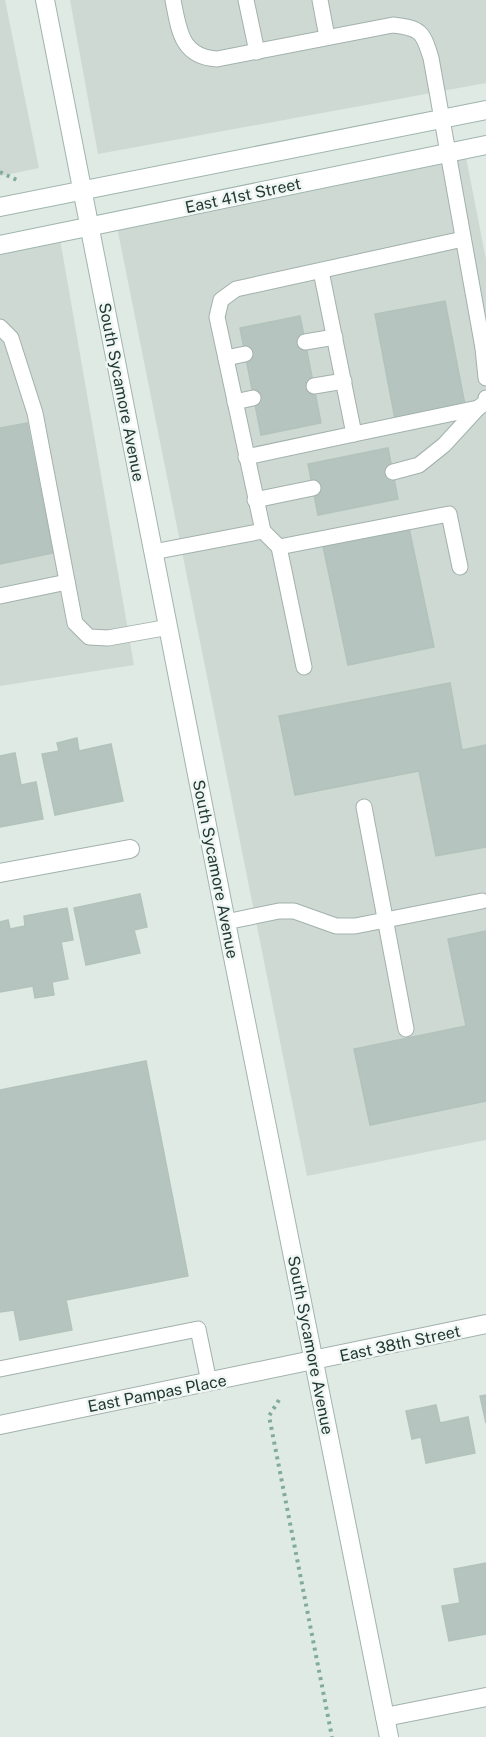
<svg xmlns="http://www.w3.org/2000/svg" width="486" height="1737" viewBox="0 0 486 1737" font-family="'Public Sans',sans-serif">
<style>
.built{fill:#ced9d4}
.building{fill:#b5c4be;stroke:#b2c3bc;stroke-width:1.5}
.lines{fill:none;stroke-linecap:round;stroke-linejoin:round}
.lane-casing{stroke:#a2b1ac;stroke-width:17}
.street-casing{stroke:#a2b1ac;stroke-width:20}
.secondary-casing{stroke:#9fb5ad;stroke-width:20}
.path{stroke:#81ab9f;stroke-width:4;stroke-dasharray:3 4.5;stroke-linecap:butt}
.lane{stroke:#fff;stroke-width:15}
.street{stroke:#fff;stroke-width:18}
.secondary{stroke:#fff;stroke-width:18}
.labels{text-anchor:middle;stroke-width:5;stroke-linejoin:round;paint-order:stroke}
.street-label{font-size:16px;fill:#213932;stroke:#eff6f3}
</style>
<rect width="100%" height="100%" fill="#dfeae5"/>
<g class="built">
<path d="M0,0H5L39,168L0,176Z"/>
<path d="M70,0H486V83L98,154Z"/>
<path d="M466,157L486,260V1140L307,1176L117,227Z"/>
<path d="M60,239L134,665L0,686V252Z"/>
</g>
<g class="building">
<path d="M445,301L465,405L395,419L375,314Z"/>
<path d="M300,316L321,423L261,435L240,328Z"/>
<path d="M27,423L53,553L0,564V428Z"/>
<path d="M388,448L398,499L318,515L308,464Z"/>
<path d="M409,528L434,647L348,665L323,546Z"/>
<path d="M450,683L462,750L486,745V847L436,856L419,771L295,795L279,716Z"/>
<path d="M77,738L79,751L111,744L123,801L55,815L42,754L59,751L57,743Z"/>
<path d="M15,753L21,785L36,782L43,819L0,827V756Z"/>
<path d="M140,894L147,927L134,930L140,953L86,965L74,908Z"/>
<path d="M67,908L73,940L61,942L68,979L52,982L54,995L35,998L33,986L0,992V922L8,920L10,929L25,926L24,916Z"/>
<path d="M486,931V1101L370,1125L354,1049L466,1026L448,939Z"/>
<path d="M146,1061L188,1276L66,1300L72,1330L20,1340L14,1310L0,1312V1090Z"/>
<path d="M486,1395V1423L480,1396Z"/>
<path d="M436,1405L440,1423L468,1417L475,1453L426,1463L421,1437L412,1439L406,1411Z"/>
<path d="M486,1563V1634L449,1641L442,1606L460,1603L454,1569Z"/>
</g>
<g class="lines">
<defs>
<g id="lane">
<path d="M173,0C179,30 181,57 217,59L393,25C421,28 423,32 431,58L483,348L486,347"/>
<path d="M246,0L257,52"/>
<path d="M320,0L327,37"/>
<path d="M0,327L11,338L35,413L75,623L89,637L108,638L169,627"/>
<path d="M305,342L335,337"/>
<path d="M483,348L486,378"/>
<path d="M226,358L245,354"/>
<path d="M314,386L344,381"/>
<path d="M235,402L253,398"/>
<path d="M354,434L478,408L486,402V398"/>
<path d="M246,457L354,434L321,271"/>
<path d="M393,472L419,465L444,445L478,408"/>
<path d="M255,500L313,488"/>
<path d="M279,547L449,514L460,567"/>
<path d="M153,552L263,531"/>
<path d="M0,596L67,582"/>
<path d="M304,667L279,547L263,531L217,317L221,300L236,289L463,239"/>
<path d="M364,807L406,1029"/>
<path d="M226,922L279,911H294L336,926H355L482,901"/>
<path d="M0,1369L198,1329L209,1382"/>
</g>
<g id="street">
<path d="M0,873L130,849"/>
<path d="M0,1425L486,1324"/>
<path d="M385,1717L486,1697"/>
</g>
<g id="secondary">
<path d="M45,0L226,922L389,1737"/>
<path d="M0,207L486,110"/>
<path d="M0,245L486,145"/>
</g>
</defs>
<use href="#lane" class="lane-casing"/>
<use href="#street" class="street-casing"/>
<use href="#secondary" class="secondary-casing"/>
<g class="path">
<path d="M0,172L19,181"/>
<path d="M279,1400L269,1416L332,1737"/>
</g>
<use href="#lane" class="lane"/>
<use href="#street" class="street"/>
<use href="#secondary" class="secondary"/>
</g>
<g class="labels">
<g class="street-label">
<text transform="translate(243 195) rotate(-12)" y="6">East 41st Street</text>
<text transform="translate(122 392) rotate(79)" y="6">South Sycamore Avenue</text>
<text transform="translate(216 869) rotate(79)" y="6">South Sycamore Avenue</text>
<text transform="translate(400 1343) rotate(-12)" y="6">East 38th Street</text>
<text transform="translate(311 1345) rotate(79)" y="6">South Sycamore Avenue</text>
<text transform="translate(157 1393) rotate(-11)" y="6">East Pampas Place</text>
</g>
</g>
</svg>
